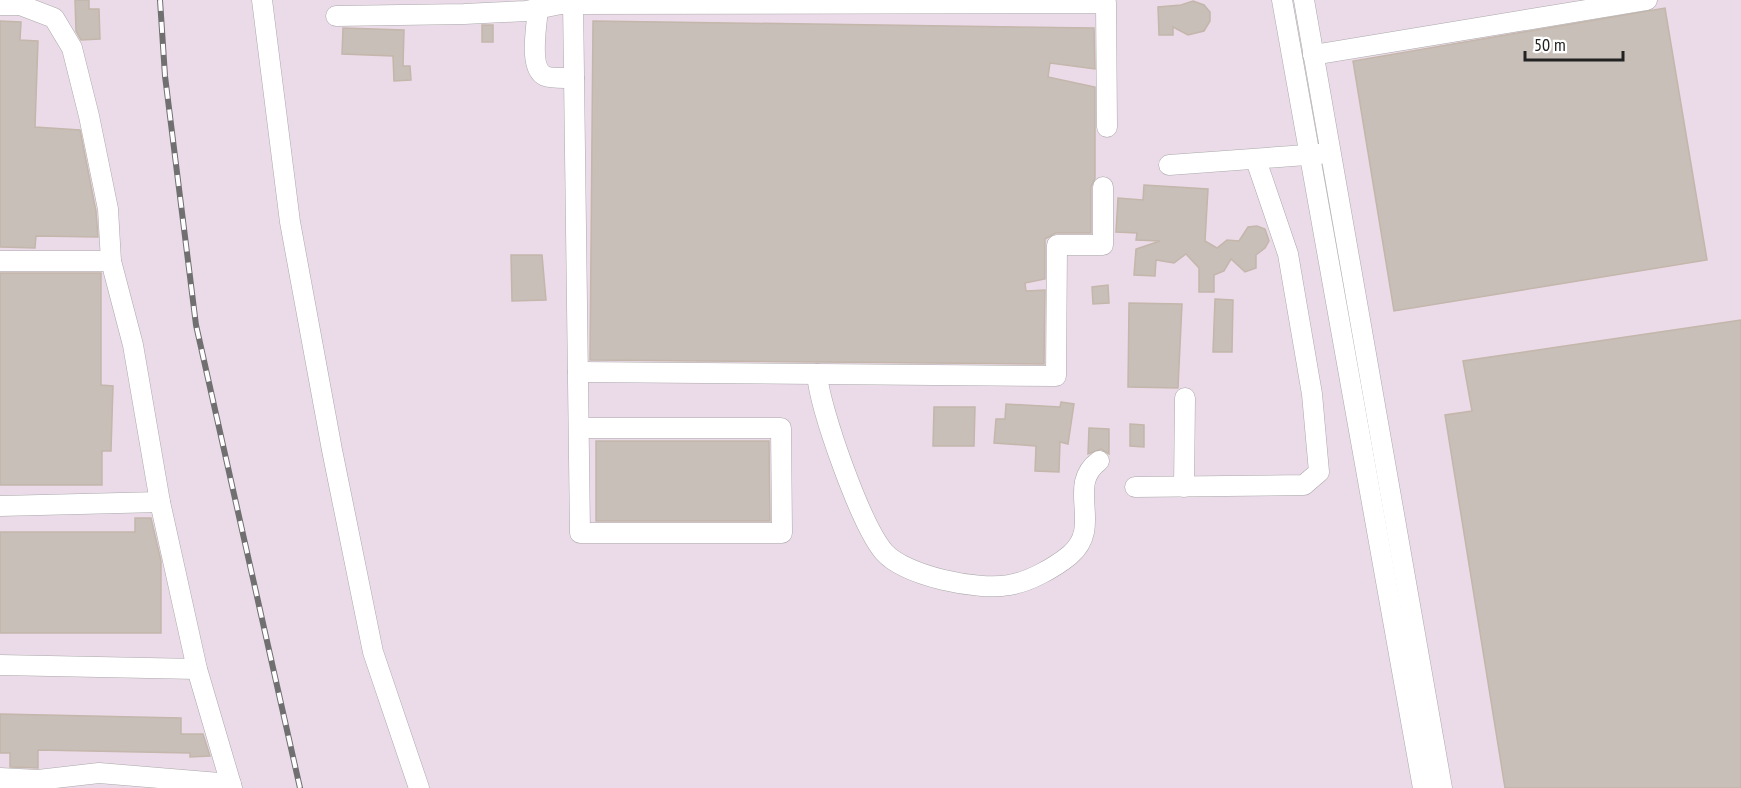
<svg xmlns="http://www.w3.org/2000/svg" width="1741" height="788" viewBox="0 0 1741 788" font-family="'PT Sans Narrow',sans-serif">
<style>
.industrial{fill:#ebdbe8}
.building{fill:#c7bfb8;stroke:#c4b6ab;stroke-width:1.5}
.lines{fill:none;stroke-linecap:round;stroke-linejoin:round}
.minor-casing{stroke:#a9a9a9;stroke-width:21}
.minor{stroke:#fff;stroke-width:20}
.rail-casing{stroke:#707070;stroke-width:6}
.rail{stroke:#fff;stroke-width:4;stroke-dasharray:11;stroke-linecap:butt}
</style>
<rect width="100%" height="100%" fill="#f2efe9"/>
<rect class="industrial" x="0" y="0" width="1741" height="788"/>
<g class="building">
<path d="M75,0H89V9H99L100,39L81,40L76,31Z"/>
<path d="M1193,1L1204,5L1210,12V21L1204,31L1188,35L1173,27V35H1159L1158,7L1181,5Z"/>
<path d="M1665,8L1707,260L1394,311L1353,61Z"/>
<path d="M0,21L21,22L20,40L38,41L35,127L80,130L96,211L98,237L36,236L35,248L0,247Z"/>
<path d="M593,21L1094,28L1095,69L1050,63L1048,77L1095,87V178L1091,187V233H1056L1045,239V279L1025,283L1026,291L1045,290L1044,364L590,360Z"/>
<rect x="482" y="25" width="11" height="17"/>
<path d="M343,28L404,30L403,66H410L411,80L394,81L393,56L342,54Z"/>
<path d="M1144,185L1208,189L1205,241L1217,248L1227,240L1239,241L1248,227L1257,226L1265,229L1269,241L1265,248L1256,255V268L1245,272L1231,259L1224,271L1214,275V292H1199V268L1186,254L1174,263L1156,260L1155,276L1134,275L1136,249L1160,241L1136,240L1137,233L1116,232L1118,198L1143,200Z"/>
<path d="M511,255H542L546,300L512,301Z"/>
<path d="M0,273H101V385L113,386L111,451H102V485H0Z"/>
<path d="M1108,285L1109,303L1093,304L1092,287Z"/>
<path d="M1215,299L1233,300L1232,352H1213Z"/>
<path d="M1129,303L1182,304L1178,388L1128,387Z"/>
<path d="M1741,320V788H1505L1445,415L1472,411L1463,361Z"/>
<path d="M1061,402L1074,404L1068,444L1060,442L1059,472L1035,471L1036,446L994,443L996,419H1005L1006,404L1060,407Z"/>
<path d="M934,407H975L974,446H933Z"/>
<path d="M1130,424L1144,425V447L1130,446Z"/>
<path d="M1089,428L1109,429V454L1101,449L1088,454Z"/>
<path d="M596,441H769L770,521H596Z"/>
<path d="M135,518H151L161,561V633H0V532H135Z"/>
<path d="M0,714L181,718V734H203L210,756L190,757V753L38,750V768L10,767V753H0Z"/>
</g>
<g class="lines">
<defs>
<g id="minor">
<path d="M262,0L290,222L332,450L373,652L419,788"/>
<path d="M573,0L580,533H782L781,428H579"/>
<path d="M1282,0L1423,788"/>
<path d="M1304,0L1442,788"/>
<path d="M0,5H20L54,18L72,48L89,116L108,209L111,261L133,345L160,502L197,669L232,788"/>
<path d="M538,8C537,25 528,68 545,76C553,79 565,78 574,78"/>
<path d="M336,16L464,14L526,11L561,4L1106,3L1107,127"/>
<path d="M1313,55L1647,0"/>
<path d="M1169,165L1320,154"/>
<path d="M0,261H111"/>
<path d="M578,372L1056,376L1057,245H1103V187"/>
<path d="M817,374C820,410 861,525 884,552C905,576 978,591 1009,585C1029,582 1054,568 1070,555C1104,526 1065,486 1099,461"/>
<path d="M1135,487L1304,485L1319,472L1312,394L1288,254L1256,160"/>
<path d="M1184,487L1185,398"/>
<path d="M0,506L160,502"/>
<path d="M0,665L197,669"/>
<path d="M0,778L38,780L99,773L231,784"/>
</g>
</defs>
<use href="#minor" class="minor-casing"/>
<use href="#minor" class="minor"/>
<defs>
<path id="rail" d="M160,0L165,76L196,325L300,788"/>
</defs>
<use href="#rail" class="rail-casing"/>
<use href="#rail" class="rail"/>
</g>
<path d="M1525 51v9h98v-9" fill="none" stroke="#222222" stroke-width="3"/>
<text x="1534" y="51" font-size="18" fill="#222222" stroke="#ffffff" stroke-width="4.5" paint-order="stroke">50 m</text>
</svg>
